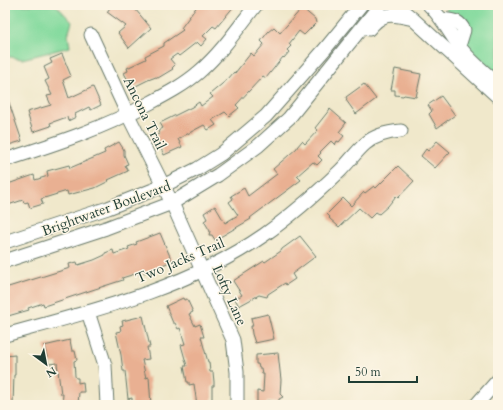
<svg xmlns="http://www.w3.org/2000/svg" width="503" height="410" viewBox="0 0 503 410" font-family="Cardo,serif">
<style>
.green{fill:#84da9e;stroke:#528c69}
.building{fill:#e9b092}
.lines{fill:none;stroke-linecap:round;stroke-linejoin:round}
.minor-casing{stroke:#687969;stroke-width:15}
.minor{stroke:#fff;stroke-width:13}
.labels{text-anchor:middle;stroke-width:3;stroke-linejoin:round;paint-order:stroke}
.street-label{font-size:14px;fill:#1f3d34;stroke:#fcf5e5}
</style>
<rect width="100%" height="100%" fill="#fcf5e5"/>
<filter id="ink" filterUnits="userSpaceOnUse"><feTurbulence type="fractalNoise" baseFrequency=".025" numOctaves="2"/><feDisplacementMap in="SourceGraphic" scale="8" xChannelSelector="R" yChannelSelector="G"/><feConvolveMatrix kernelMatrix="1 2 1 2 8 2 1 2 1" color-interpolation-filters="sRGB"/></filter>
<filter id="wash" filterUnits="userSpaceOnUse"><feTurbulence type="fractalNoise" baseFrequency=".012" numOctaves="4" result="noise"/><feDisplacementMap in="SourceGraphic" scale="16" xChannelSelector="R" yChannelSelector="G"/><feGaussianBlur stdDeviation="0.9" result="paint"/><feColorMatrix in="noise" values="0 0 0 0 0 0 0 0 0 0 0 0 0 0 0 0 0 1.4 0 .05"/><feComposite in="paint" operator="in"/></filter>
<g filter="url(#wash)">
<rect width="100%" height="100%" fill="#f0e8cb"/>
<g class="green">
<path d="M5,5H56L72,22L68,35L70,47L22,59L5,56Z"/>
<path d="M449,5H498V75L472,54L463,42L446,10Z"/>
</g>
<g id="blocks">
<g class="building">
<path d="M112,5H136L135,9L151,28L129,48L118,33L126,26L107,12Z"/>
<path d="M198,5H235L216,28L213,26L203,36L207,39L201,46L197,42L179,56L177,54L170,59L175,65L172,68L173,69L158,78L156,77L148,80L132,88L124,73L128,71L127,68L146,59L145,56L164,46V43L183,30L181,28Z"/>
<path d="M302,8L315,19L316,23L304,35L299,31L289,44L291,46L287,50L289,52L284,58L283,57L266,78L263,76L236,105L239,108L229,116L225,112L212,120L216,125L208,130L204,125L178,139L182,147L164,155L155,136L159,134L158,131L163,128L160,123L192,107L199,102L201,106L213,97L210,94L228,79L234,72L235,73L251,53L254,56L264,44L261,41L268,32L274,27L280,33Z"/>
<path d="M62,54L71,76L63,80L69,98L93,87L101,105L91,110L89,107L75,114L76,117L68,121L67,117L50,123L51,126L33,132L27,112L51,105L47,96L52,95L45,81L49,79L44,67L52,63L50,59Z"/>
<path d="M395,69L421,74L416,97L404,95L403,96L395,95V90H391Z"/>
<path d="M364,84L376,99L356,114L346,100L347,99L346,97Z"/>
<path d="M5,94H6L22,141L5,146Z"/>
<path d="M441,96L455,115L437,128L429,114L432,111L428,105Z"/>
<path d="M330,109L346,123L339,132L344,136L339,142L337,141L335,145L331,141L320,152L321,153L318,156L322,160L317,165L313,162L297,176L301,180L250,218L251,219L215,240L212,235H209L210,231L204,221L207,219L204,213L215,206L225,223L238,215L229,202L233,199L231,196L244,188L248,196L277,174L273,169L297,148V147L302,141L305,144L318,130L315,128Z"/>
<path d="M437,141L450,152L435,168L421,156L426,149L428,151Z"/>
<path d="M119,142L124,150V155L128,164L125,165L128,171L108,180L109,181L95,188L68,195L67,191L41,199L43,204L30,208L28,202L24,203L23,200L5,206V185L34,175L35,180L48,176L47,171L69,165L70,168L105,153L104,150Z"/>
<path d="M398,166L414,181L398,198L396,196L388,206L379,214L376,212L370,218L359,208L339,227L329,218L330,217L327,214L343,198L351,206L364,192L365,193L374,186L376,188Z"/>
<path d="M160,233L172,261L139,275L138,273L122,278L123,280L92,290L44,306L43,303L28,308L29,310L8,316L5,307V288L70,268L69,264L77,262L78,265L94,260L105,255V253L113,250L114,254L129,249L128,247L137,244L136,242Z"/>
<path d="M300,236L316,256L292,274L295,279L286,285L285,283L268,294L267,297L259,295L239,306L235,299L242,295L233,281L264,261L265,262L281,251L282,249Z"/>
<path d="M183,298L184,300L187,299L193,312L189,314L195,326L200,324L204,337H201L208,362H209L210,372H213L214,382V386H212V405H197L194,384L189,385V382H187L184,366H187L181,345L185,344L180,328L178,329L175,323H173L166,306Z"/>
<path d="M268,314L274,339L255,343L252,334L251,326H253L251,318Z"/>
<path d="M143,316L150,347H147L149,359L142,360L146,378L149,377L151,405H132V398L128,399L125,371H123L121,355L116,332L121,331L120,326L123,325L122,321Z"/>
<path d="M70,340L72,351H75L77,360L74,361L75,376L76,378H78V383L83,382L84,392H79L78,405H62L63,394H61L57,363L49,364L44,346Z"/>
<path d="M278,353L281,380L280,394L283,397L279,399V402L267,401V404H257V391L263,392L264,374H262L261,368H259L258,364H256V355Z"/>
<path d="M15,355V375H14L13,404H5V356Z"/>
</g>
</g>
</g>
<g filter="url(#ink)">
<use href="#blocks" fill-opacity="0" stroke="#687969" stroke-width="1"/>
<g class="lines">
<defs>
<g id="minor">
<path d="M396,5L413,19L498,97"/>
<path d="M429,5C442,17 449,33 460,47C470,61 485,72 498,84"/>
<path d="M442,19C453,21 458,19 464,30L459,46"/>
<path d="M369,29C382,13 390,13 409,18"/>
<path d="M91,35L128,115L172,203L233,340L237,372V405"/>
<path d="M5,160C55,144 104,128 150,103C167,94 184,85 199,72C221,53 238,28 256,5"/>
<path d="M5,242L108,208L163,186L197,169L221,154L266,116L325,49L361,5"/>
<path d="M5,261L106,228L172,203L218,175L258,146L289,118L380,5"/>
<path d="M88,312L105,365L107,405"/>
<path d="M5,335C93,311 188,288 264,235C291,216 316,194 340,171C349,162 356,152 365,144C375,135 388,132 401,131"/>
<path d="M476,405L498,380"/>
</g>
</defs>
<use href="#minor" class="minor-casing"/>
<use href="#minor" class="minor"/>
</g>
</g>
<g class="labels">
<g class="street-label">
<text transform="translate(145 113) rotate(64)" y="5">Ancona Trail</text>
<text transform="translate(106 208) rotate(-20)" y="5">Brightwater Boulevard</text>
<text transform="translate(180 260) rotate(-23)" y="5">Two Jacks Trail</text>
<text transform="translate(230 295) rotate(66)" y="5">Lofty Lane</text>
</g>
</g>
<rect width="503" height="410" fill="none" stroke="#fcf5e5" stroke-width="20"/>
<g transform="translate(46 364) rotate(148)" stroke="#fcf5e5" stroke-width="3" paint-order="stroke">
<path d="M0-3L7 15L0 10L-7 15Z" fill="#1f3d34"/>
<text y="-6" font-size="11" font-weight="bold" text-anchor="middle" fill="#1f3d34">N</text>
</g>
<path d="M349 376v6h68v-6" fill="none" stroke="#1f3d34" stroke-width="2"/>
<text x="355" y="376" font-size="12" fill="#1f3d34" stroke="#fcf5e5" stroke-width="3" paint-order="stroke">50 m</text>
</svg>
